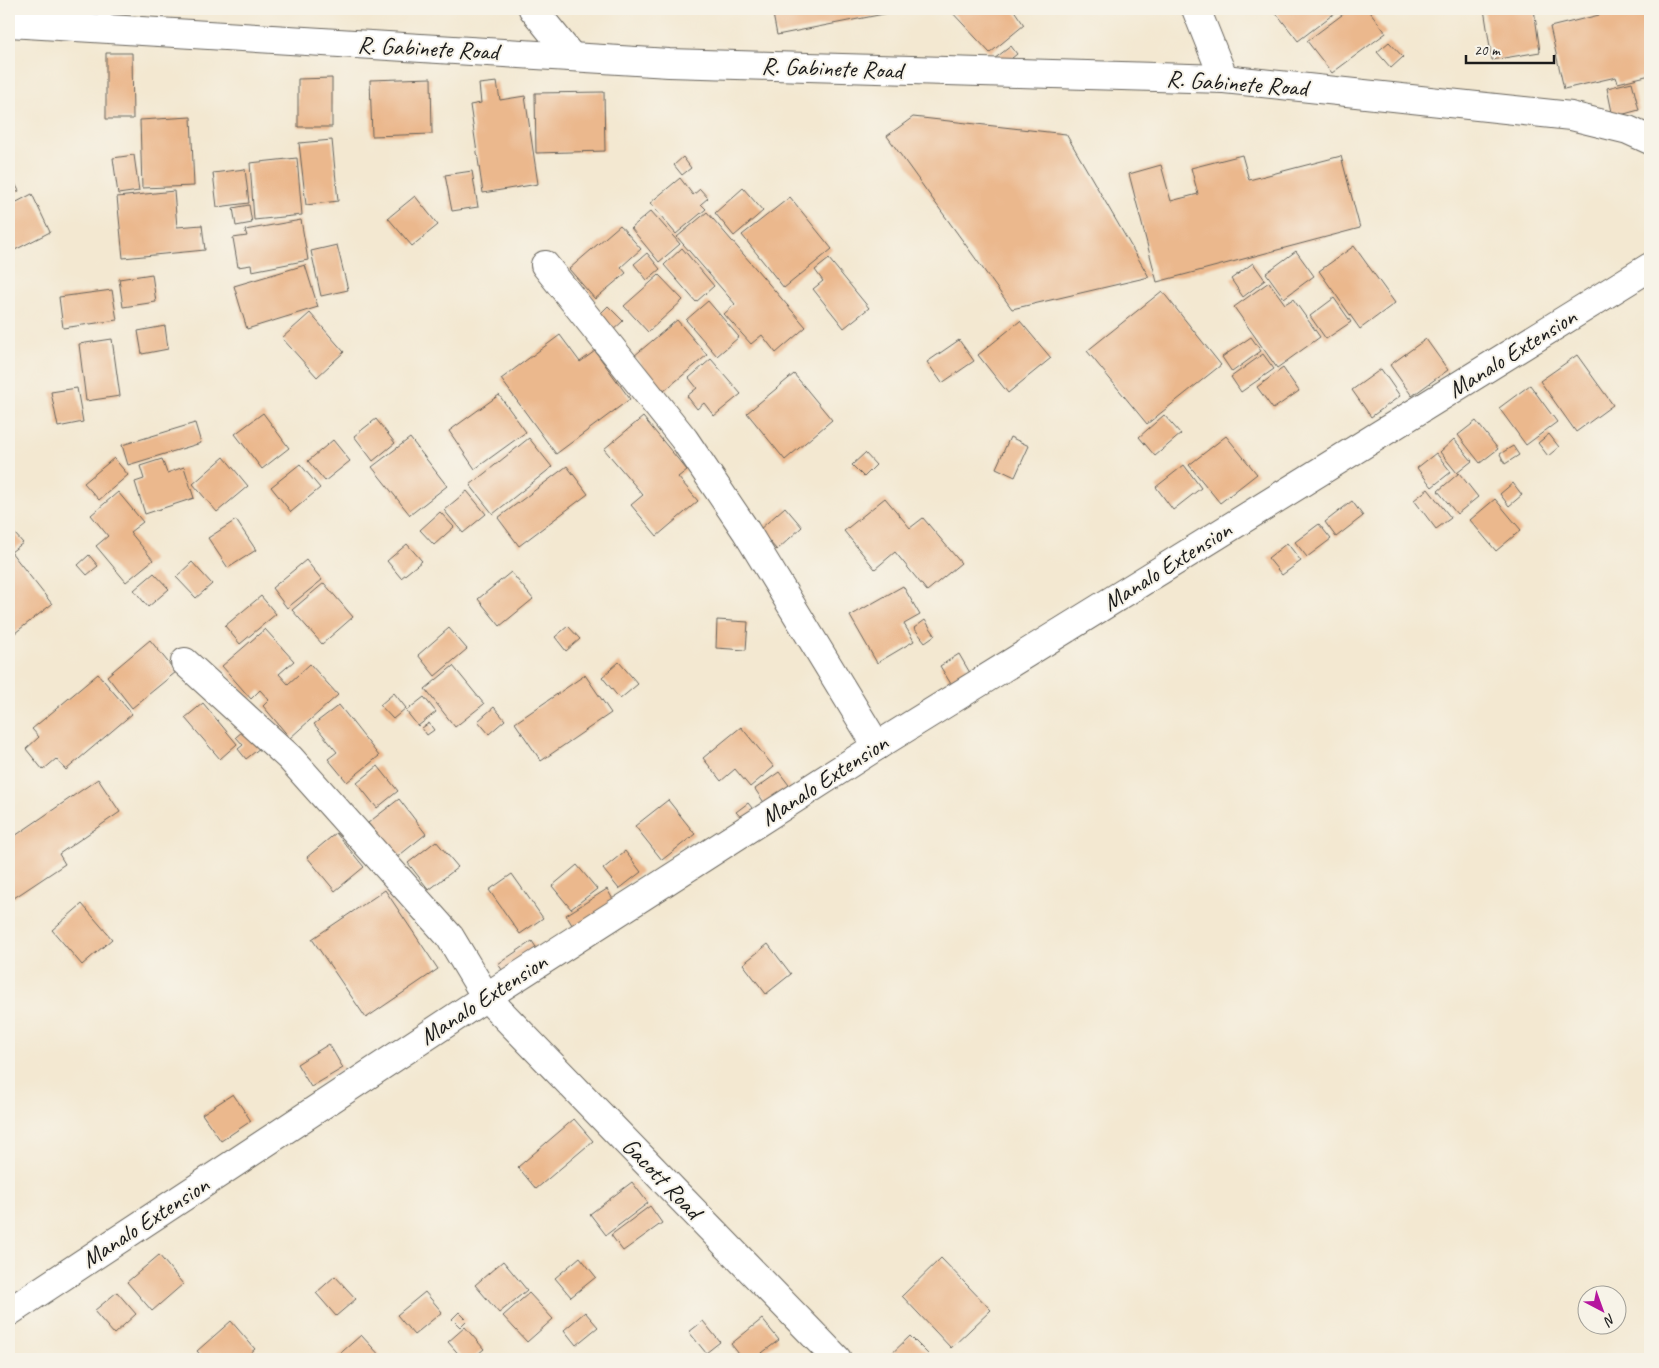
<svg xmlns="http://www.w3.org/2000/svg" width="1659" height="1368" viewBox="0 0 1659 1368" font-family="Caveat,sans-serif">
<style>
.building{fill:#ebb88d}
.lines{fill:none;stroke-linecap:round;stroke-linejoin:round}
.street-casing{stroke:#67635b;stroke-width:30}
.secondary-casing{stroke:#67635b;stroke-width:30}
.street{stroke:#fff;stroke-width:28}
.secondary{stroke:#fff;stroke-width:28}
.labels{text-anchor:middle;stroke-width:4;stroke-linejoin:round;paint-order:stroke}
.street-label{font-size:24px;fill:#1c1c1c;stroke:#f7f3e8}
</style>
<rect width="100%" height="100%" fill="#f7f3e8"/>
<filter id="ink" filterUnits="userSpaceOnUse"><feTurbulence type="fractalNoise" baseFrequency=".02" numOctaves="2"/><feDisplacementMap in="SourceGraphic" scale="10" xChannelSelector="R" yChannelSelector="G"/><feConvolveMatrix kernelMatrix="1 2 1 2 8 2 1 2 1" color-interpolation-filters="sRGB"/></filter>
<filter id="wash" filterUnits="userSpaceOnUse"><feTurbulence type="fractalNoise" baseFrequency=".0096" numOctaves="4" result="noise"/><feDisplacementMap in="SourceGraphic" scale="20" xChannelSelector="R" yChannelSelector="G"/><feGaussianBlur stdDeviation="1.12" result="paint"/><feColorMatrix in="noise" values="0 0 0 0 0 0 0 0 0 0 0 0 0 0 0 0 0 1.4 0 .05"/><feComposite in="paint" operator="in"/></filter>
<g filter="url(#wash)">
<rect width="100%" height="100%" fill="#f3e8d1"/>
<g id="blocks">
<g class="building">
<path d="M77,9H114L112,16Z"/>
<path d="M772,9H904V10L777,35Z"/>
<path d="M949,9H1013L1024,25L990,53Z"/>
<path d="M1273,9H1340L1298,41Z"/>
<path d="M1350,9H1368L1386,33L1332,73L1307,41Z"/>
<path d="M1484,9H1534L1540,52L1492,60Z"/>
<path d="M1598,9H1647L1650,24V75L1618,83L1616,77L1564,89L1550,27L1599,15Z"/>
<path d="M1389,42L1403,57L1391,68L1377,52Z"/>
<path d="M1011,46L1017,54L1001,67L994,59Z"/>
<path d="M106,53H132L133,119H106Z"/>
<path d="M332,78V127H298V79Z"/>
<path d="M431,78L432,134L372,136L370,80Z"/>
<path d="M497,82L500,100L525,96L538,184L483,193L470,105L481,103L479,84Z"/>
<path d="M1632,82L1639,110L1613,117L1607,88Z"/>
<path d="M604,92L605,151L536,153L535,93Z"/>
<path d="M191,117L194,186L142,188L140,120Z"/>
<path d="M913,117L1066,134L1149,277L1012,309L887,136Z"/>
<path d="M332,140L338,201L306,205L299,143Z"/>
<path d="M134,155L139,191L118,194L113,158Z"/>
<path d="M1242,155L1249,180L1341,156L1360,228L1157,282L1129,174L1161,165L1171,201L1198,194L1191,168Z"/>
<path d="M683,157L691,168L682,175L674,165Z"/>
<path d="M297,158L302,215L254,220L250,163Z"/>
<path d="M245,169L249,203L217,207L213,173Z"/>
<path d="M472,171L478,207L452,211L445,175Z"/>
<path d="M9,172L19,191L9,196Z"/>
<path d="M680,178L693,195L700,189L708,198L701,204L706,209L676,234L650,203Z"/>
<path d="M743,188L763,211L734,236L715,213Z"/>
<path d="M174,191L177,227L202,225L205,250L123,258L117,197Z"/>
<path d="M32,194L50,232L9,253V206Z"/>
<path d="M415,196L438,225L412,246L388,218Z"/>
<path d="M790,197L832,249L784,288L742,235Z"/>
<path d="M249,205L252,223L236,226L233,208Z"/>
<path d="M651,211L680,244L659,262L631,228Z"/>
<path d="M707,212L806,327L776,353L762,335L751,344L724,314L735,304L677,237Z"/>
<path d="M301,220L308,260L252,271L251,265L238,267L233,238L247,236L245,230Z"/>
<path d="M620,225L641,249L621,267L626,273L595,299L569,269Z"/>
<path d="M337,245L348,290L321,296L311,251Z"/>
<path d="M1354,246L1395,303L1360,329L1319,271Z"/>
<path d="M682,248L714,286L696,302L664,265Z"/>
<path d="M1296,251L1314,276L1284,298L1266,273Z"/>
<path d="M647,253L660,269L647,280L634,264Z"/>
<path d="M829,259L869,308L844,328L813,289L823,281L815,270Z"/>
<path d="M1253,263L1265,280L1243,297L1231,279Z"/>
<path d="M305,265L318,307L247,329L234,286Z"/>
<path d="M152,274L156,302L123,307L119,279Z"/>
<path d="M659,275L683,300L648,332L624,306Z"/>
<path d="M1269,282L1285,304L1293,299L1320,337L1277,368L1234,307Z"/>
<path d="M112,290L117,320L63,328L59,297Z"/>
<path d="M1162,291L1221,365L1147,424L1087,351Z"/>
<path d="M1334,298L1351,322L1326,339L1310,316Z"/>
<path d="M708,301L739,337L717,356L686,320Z"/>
<path d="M608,306L623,321L611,332L597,317Z"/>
<path d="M310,313L344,352L317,377L282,338Z"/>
<path d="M677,320L707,355L664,391L634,356Z"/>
<path d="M1020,321L1051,358L1008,393L978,355Z"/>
<path d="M165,326L168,349L142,354L138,331Z"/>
<path d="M560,335L580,362L595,351L630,399L556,454L501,379Z"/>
<path d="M1251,337L1261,351L1232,372L1222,357Z"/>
<path d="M112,339L120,396L86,401L79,344Z"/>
<path d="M1426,339L1448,370L1412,396L1390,365Z"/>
<path d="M959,340L974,361L942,383L927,362Z"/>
<path d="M1263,354L1274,369L1241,392L1231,377Z"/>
<path d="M1577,355L1613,405L1576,432L1540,381Z"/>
<path d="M711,359L741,394L714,416L704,403L697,409L687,396L697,388L689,378Z"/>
<path d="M1283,368L1299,391L1273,409L1257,387Z"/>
<path d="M1381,369L1400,396L1371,417L1352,390Z"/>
<path d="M794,374L832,420L785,460L747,413Z"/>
<path d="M1530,385L1557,422L1526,445L1499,408Z"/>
<path d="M77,388L83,422L58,427L51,392Z"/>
<path d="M499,395L526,432L475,469L449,431Z"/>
<path d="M263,413L289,448L262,469L235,434Z"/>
<path d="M1164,415L1181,434L1155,456L1139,437Z"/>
<path d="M643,417L687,470L678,477L698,501L657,536L631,505L643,495L604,449Z"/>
<path d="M376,419L395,443L373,461L354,436Z"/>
<path d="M1476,421L1498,449L1480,463L1458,435Z"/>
<path d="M195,423L201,443L128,465L122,445Z"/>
<path d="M1549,434L1559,447L1548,456L1538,443Z"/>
<path d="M1226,436L1257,474L1220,503L1189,465Z"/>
<path d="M1010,437L1029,446L1015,477L996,468Z"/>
<path d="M410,438L447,486L410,515L372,467Z"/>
<path d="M529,438L552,467L493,514L470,485Z"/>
<path d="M1454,439L1472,461L1457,473L1440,452Z"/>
<path d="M333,440L350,461L325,481L308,461Z"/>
<path d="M1513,446L1519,455L1505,464L1500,454Z"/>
<path d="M865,453L876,465L864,477L852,465Z"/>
<path d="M1436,453L1451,472L1432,487L1417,468Z"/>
<path d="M224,457L248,486L217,512L193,484Z"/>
<path d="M114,458L128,475L99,500L84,483Z"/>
<path d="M162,459L167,473L184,467L194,498L145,514L135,482L144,479L140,466Z"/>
<path d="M300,464L320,488L291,512L271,487Z"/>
<path d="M1184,465L1201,488L1173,510L1156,487Z"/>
<path d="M567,466L588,494L519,546L498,518Z"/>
<path d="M1459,473L1478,497L1457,514L1438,491Z"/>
<path d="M1513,483L1522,495L1509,506L1500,494Z"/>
<path d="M1428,489L1451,518L1436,529L1414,500Z"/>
<path d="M467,491L486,514L463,533L444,510Z"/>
<path d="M118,492L143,522L130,532L153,560L126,582L96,546L108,536L91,515Z"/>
<path d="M885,498L910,528L923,518L961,563L927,591L895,552L875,569L844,531Z"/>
<path d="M1495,499L1521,530L1496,551L1470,520Z"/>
<path d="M1352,501L1363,516L1336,537L1325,522Z"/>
<path d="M785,507L802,527L777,550L759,530Z"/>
<path d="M440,512L454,527L434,545L420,530Z"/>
<path d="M236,520L256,550L228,568L208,538Z"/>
<path d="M1319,524L1331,539L1307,557L1295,542Z"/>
<path d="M15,534L23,543L11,552L52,604L15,633L9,625V540Z"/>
<path d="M1287,543L1301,561L1282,575L1268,558Z"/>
<path d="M407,544L422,561L401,578L387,561Z"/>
<path d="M89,555L98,566L87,575L78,565Z"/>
<path d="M306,560L322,580L287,608L272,588Z"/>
<path d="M192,562L212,584L196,598L176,577Z"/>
<path d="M511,572L533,599L500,626L478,599Z"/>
<path d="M154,573L169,589L148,607L134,590Z"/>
<path d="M324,583L353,617L322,644L292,610Z"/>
<path d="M903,586L920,615L904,624L914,641L877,663L850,616Z"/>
<path d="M261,596L276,614L240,644L225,626Z"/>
<path d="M717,620L748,622L746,650L716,648Z"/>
<path d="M925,620L935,635L925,642L914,628Z"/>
<path d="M568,626L580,639L566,651L555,637Z"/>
<path d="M449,628L467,649L435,676L418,655Z"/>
<path d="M265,629L294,661L279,674L288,684L310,664L338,695L290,738L263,706L269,700L260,690L251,699L222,666Z"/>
<path d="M150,640L176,672L132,708L107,676Z"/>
<path d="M959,654L973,678L954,689L940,666Z"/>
<path d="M619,662L638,684L620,699L602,677Z"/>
<path d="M453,666L484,704L455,727L425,689Z"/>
<path d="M98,674L132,714L66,770L56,759L43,770L26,749L39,737L32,729Z"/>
<path d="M585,675L611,713L541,761L515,723Z"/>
<path d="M394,693L406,708L393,719L380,705Z"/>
<path d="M424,697L436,712L418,726L406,711Z"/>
<path d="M203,703L237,744L220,759L185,718Z"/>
<path d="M339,705L379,756L347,782L328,759L337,752L314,724Z"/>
<path d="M494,707L505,720L489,734L478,721Z"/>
<path d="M429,723L434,730L427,735L422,728Z"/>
<path d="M250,725L265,744L246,759L238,749L243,745L236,737Z"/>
<path d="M741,727L774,767L750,787L735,769L721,781L703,758Z"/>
<path d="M378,766L398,791L377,808L357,783Z"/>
<path d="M779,772L792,789L767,807L755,789Z"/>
<path d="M98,779L120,812L59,854L65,864L14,898L9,890V840Z"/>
<path d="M399,799L426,834L396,858L368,823Z"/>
<path d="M668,800L695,834L662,860L635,826Z"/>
<path d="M748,803L757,814L746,823L736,812Z"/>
<path d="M336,833L364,867L335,891L307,857Z"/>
<path d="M436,841L458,867L429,890L408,863Z"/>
<path d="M625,851L641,872L619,889L603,869Z"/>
<path d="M577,865L597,889L571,909L552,886Z"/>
<path d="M512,874L543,918L520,934L489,890Z"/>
<path d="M607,889L618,908L577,933L566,915Z"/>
<path d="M385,890L438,969L366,1018L312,939Z"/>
<path d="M82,904L112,939L82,965L52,930Z"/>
<path d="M532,941L541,955L507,977L498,964Z"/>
<path d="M768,944L791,974L766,994L743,964Z"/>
<path d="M329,1044L343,1068L311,1087L297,1064Z"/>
<path d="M233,1094L251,1121L221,1141L202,1114Z"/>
<path d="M574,1119L593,1141L536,1189L518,1167Z"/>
<path d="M632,1182L648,1203L606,1235L590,1214Z"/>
<path d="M650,1206L662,1223L623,1251L611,1235Z"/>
<path d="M159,1255L183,1284L152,1311L127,1282Z"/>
<path d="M580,1257L596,1277L571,1297L555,1278Z"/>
<path d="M941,1258L991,1310L951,1348L902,1296Z"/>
<path d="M503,1261L527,1290L499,1313L475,1285Z"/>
<path d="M335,1276L356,1299L336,1316L316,1293Z"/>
<path d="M117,1292L136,1314L114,1334L94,1311Z"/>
<path d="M425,1292L442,1312L414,1335L397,1315Z"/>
<path d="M529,1293L553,1319L527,1342L503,1316Z"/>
<path d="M459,1312L467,1320L460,1327L452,1319Z"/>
<path d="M585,1312L598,1327L576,1345L564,1330Z"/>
<path d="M762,1319L779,1340L754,1359H743L731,1344Z"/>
<path d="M231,1321L255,1349L243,1359H204L197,1351Z"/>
<path d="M703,1321L720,1342L706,1353L689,1332Z"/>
<path d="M465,1327L484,1349L472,1359H463L448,1342Z"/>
<path d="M361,1335L383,1359H334Z"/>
<path d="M910,1336L929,1355L925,1359H886Z"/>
</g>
</g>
</g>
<g filter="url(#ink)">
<use href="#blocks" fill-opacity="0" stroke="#67635b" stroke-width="1"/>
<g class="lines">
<defs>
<g id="street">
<path d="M533,9L571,56"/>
<path d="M1196,9L1224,79"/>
<path d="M545,265L684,439L746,531L877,746"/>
<path d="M185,662L290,758L450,937L486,997L837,1359"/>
</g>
<g id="secondary">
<path d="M9,23L669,63L1224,79L1571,116L1628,130L1650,140"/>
<path d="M9,1312L486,997L877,746L1650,267"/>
</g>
</defs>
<use href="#street" class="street-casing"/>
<use href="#secondary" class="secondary-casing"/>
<use href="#street" class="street"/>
<use href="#secondary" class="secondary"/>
</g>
</g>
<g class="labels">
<g class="street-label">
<text transform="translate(428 48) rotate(3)" y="8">R. Gabinete Road</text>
<text transform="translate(832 68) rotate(2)" y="8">R. Gabinete Road</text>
<text transform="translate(1237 83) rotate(4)" y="8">R. Gabinete Road</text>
<text transform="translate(1512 353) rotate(-32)" y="8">Manalo Extension</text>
<text transform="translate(1167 566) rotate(-32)" y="8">Manalo Extension</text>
<text transform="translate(824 780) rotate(-33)" y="8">Manalo Extension</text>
<text transform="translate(483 999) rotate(-33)" y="8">Manalo Extension</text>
<text transform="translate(662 1178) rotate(46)" y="8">Gacott Road</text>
<text transform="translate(145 1222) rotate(-33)" y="8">Manalo Extension</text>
</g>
</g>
<rect width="1659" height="1368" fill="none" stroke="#f7f3e8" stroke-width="30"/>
<g transform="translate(1602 1310) rotate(139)"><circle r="24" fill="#f7f3e8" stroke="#9f9d96"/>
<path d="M0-4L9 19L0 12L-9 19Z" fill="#b5179e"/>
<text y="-8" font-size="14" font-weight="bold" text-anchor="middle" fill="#1c1c1c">N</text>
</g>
<path d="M1466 55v8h88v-8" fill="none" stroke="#1c1c1c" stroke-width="2.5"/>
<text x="1474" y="55" font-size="15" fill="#1c1c1c" stroke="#f7f3e8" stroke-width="4" paint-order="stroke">20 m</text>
</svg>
